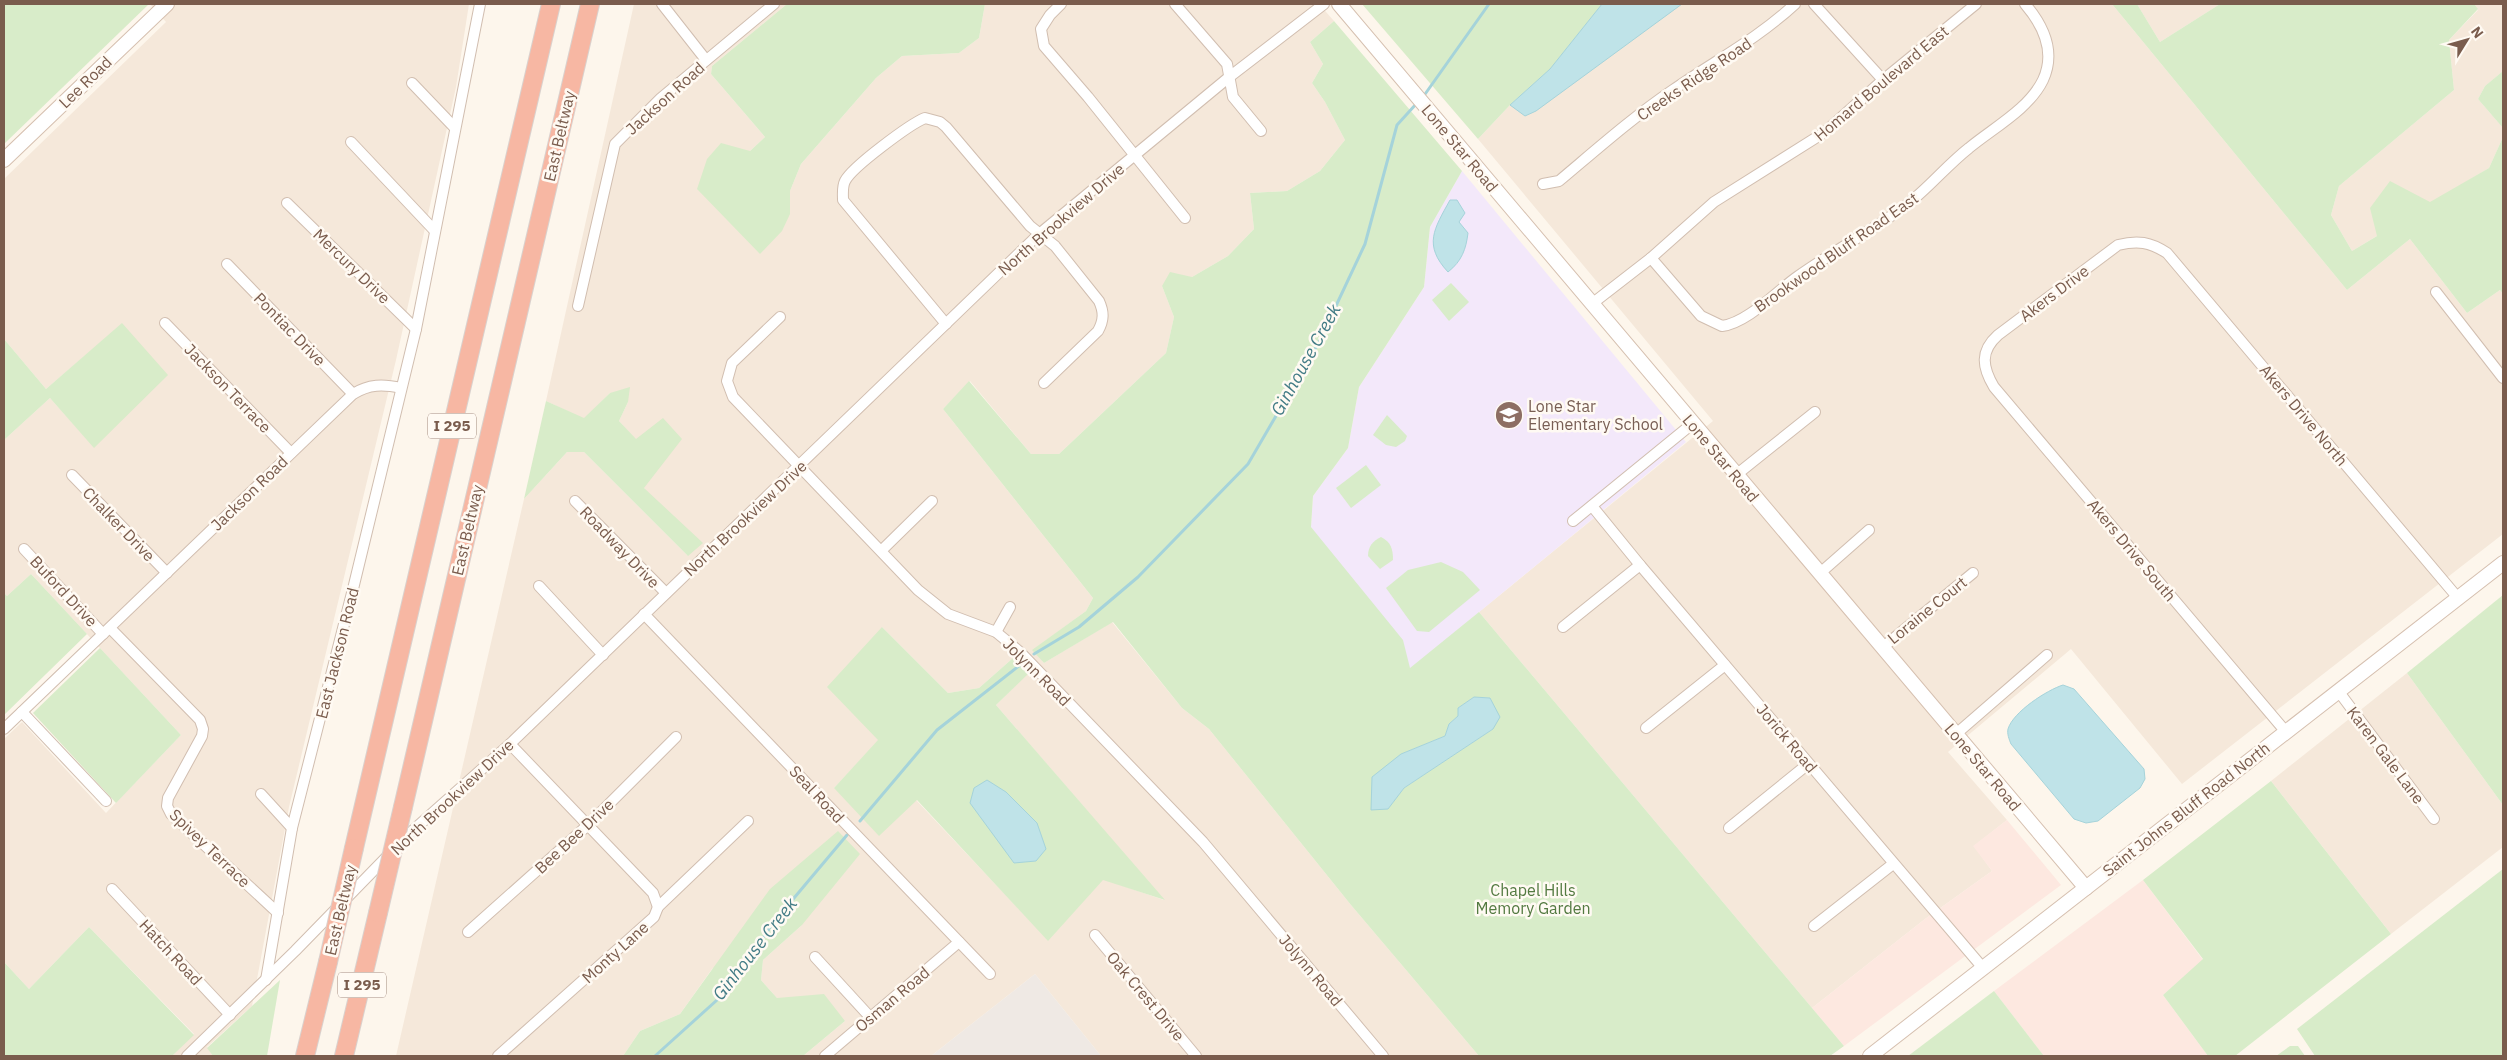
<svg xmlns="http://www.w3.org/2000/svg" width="2507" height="1060" viewBox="0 0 2507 1060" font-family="'IBM Plex Sans',sans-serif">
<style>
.residential{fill:#f5e8da;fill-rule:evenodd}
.commercial{fill:#fde8e0}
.industrial{fill:#efe9e4}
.education{fill:#f3e8fa}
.green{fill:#d8ecc9;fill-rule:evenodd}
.water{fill:#bfe3e8;stroke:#a5d3da}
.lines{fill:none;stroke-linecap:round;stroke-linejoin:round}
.stream{stroke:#a5d3da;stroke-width:3}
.street-casing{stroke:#d1beb0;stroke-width:12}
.secondary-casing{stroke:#d6c0b0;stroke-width:16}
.highway-casing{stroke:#dad1cd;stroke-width:20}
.street{stroke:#fff;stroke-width:10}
.secondary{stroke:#fff;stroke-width:14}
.highway{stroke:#f7b7a3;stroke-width:18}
.highway-bridge-casing{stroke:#dad1cd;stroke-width:20;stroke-linecap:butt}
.highway-bridge{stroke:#f7b7a3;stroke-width:18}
.labels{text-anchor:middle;stroke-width:5;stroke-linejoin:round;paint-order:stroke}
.shield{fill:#fffaf3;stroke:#a28b7f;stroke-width:1}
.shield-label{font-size:15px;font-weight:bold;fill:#7a5c4d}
.street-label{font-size:16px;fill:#7a5c4d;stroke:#fffaf3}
.education-label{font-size:16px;fill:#785e54;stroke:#fffaf3;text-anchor:start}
.park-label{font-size:16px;fill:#537a41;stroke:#fffaf3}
.water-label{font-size:18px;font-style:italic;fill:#437c86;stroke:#fffaf3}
</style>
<rect width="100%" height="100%" fill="#fdf6ec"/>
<g class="residential">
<path d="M150,4H469L456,87L396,360L289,807L252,1006L207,1047L213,1056H172L194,1034L89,927L29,989L4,962V739L22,722L106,813L181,735L31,574L7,596L4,593V440L50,398L94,447L122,324L46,389L4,339V179L166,22Z"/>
<path d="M634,4H787L712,66L711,74L765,137L750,151L790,214V191L801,164L876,78L902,56L959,53L979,38L985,4H1319L1334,21L1310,42L1323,64L1312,83L1325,102L1345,140L1320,171L1287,191L1250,193L1254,229L1228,256L1192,277L1162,286L1174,317L1166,353L1059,454H1031L970,381L943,409L1093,598L1086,611L1033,650L1044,663L1112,622L1182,708L1209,729L1351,905L1479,1056H1101L1035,974L931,1056H803L845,1021L793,998H777L761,980L763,960L802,925L712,969L680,1014L640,1031L623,1056H396L524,499L567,452H584L688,556L644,488L636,440L619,421L628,402L610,393L584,419L546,401ZM882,627L948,693L979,688L1013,658L1027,674L996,705L1164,900L1103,879L1048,940L916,800L834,788L878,741Z"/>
<path d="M1602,4H2112L2347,290L2410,239L2467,313L2500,290L2503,294V534L2182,784L2071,649L1948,752L2007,820L1974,846L1992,871L1925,919L1812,1008L1479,612L1713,421L1478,139L1510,105L1550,69Z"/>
<path d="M2137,4H2220L2160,42Z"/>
<path d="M2474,4H2503V71L2485,86L2478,99L2503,128V137L2489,168L2352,251L2331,215L2339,186L2454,90L2449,40L2478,10Z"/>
<path d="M2407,673L2503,805V847L2391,934L2271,781Z"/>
</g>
<g class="commercial">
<path d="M2007,820L2061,885L1844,1046L1812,1008L1925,919L1992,871L1973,846Z"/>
<path d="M2143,880L2203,960L2163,995L2208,1056H2044L1994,991Z"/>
</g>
<path class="industrial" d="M1035,974L1101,1056H931Z"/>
<path class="education" d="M1462,171L1686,442L1410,669L1311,527L1313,496L1348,448L1359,387L1424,287L1430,227Z"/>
<g class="green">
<path d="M4,4H149L4,144Z"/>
<path d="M787,4H985L979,38L959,53L902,56L876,78L801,164L790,191V214L782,231L760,254L697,189L707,159L721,143L750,151L765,137L711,74L712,66Z"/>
<path d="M1362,4H1602L1550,69L1510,105L1478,139Z"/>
<path d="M2112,4H2137L2160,42L2220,4H2474L2478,9L2449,40L2454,90L2339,186L2331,215L2352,251L2377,236L2370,208L2390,181L2430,202L2489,168L2503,137V294L2500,290L2467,313L2410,239L2347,290Z"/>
<path d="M1334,21L1462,171L1430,227L1424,287L1359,387L1348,448L1313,496L1311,527L1403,640L1410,668L1479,612L1844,1046L1830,1056H1479L1351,905L1209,729L1182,708L1113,622L1044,663L1032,650L1086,611L1093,598L943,409L969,381L1031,454H1059L1166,353L1174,317L1162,286L1170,272L1192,277L1228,256L1254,229L1250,193L1287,191L1320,171L1345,140L1325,102L1312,83L1323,64L1310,42ZM1474,697L1490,698L1493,729L1404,788L1388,808L1401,754L1445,736L1449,724L1458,716V708Z"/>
<path d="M2503,71V128L2478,99L2485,86Z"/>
<path d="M1451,283L1469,302L1449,321L1432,300Z"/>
<path d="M122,323L168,375L94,448L50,398L4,440V339L46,389Z"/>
<path d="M630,387L628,402L619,421L636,439L663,418L682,439L644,488L703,543L688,556L584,452H567L524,499L546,401L584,418L610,393Z"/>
<path d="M1387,415L1407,436L1405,441L1396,447L1386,445L1373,435Z"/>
<path d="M1366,465L1381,485L1351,508L1336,488Z"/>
<path d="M1381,537C1391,542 1393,549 1393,560L1380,569L1368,556C1368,546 1373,541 1381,537Z"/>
<path d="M1441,562L1463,572L1480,590L1429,632L1417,631L1386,588L1408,570Z"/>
<path d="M31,574L87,634L4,715V593L7,596Z"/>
<path d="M2503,595V805L2407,673Z"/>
<path d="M882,627L948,693L979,688L1013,658L1028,674L996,705L1165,900L1103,880L1048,941L917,800L879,836L834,788L878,740L827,687Z"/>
<path d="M100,648L181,735L116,803L33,713Z"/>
<path d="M2271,781L2391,934L2235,1056H2208L2163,995L2203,959L2143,880Z"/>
<path d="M838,831L860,854L802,925L763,960L761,980L777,998L824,994L845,1021L803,1056H623L640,1031L680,1014L770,889Z"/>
<path d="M2503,869V1056H2315L2297,1029Z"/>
<path d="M89,927L194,1035L172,1056H4V962L29,989Z"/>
<path d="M280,980L267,1056H213L207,1048Z"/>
<path d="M1994,991L2044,1056H1908Z"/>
<path d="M2290,1046H2298L2305,1056H2276Z"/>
</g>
<g class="water">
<path d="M1602,4H1682L1536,111L1525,116L1510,105L1550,69Z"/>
<path d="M1450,200H1457L1465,213L1459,222L1468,233C1466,249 1462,261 1448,272C1423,245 1434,229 1450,200Z"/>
<path d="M2063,685L2074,689L2144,769L2145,779L2140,788L2098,821L2086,823L2074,819L2011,744C2009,739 2007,734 2008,729C2013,712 2047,690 2063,685Z"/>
<path d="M1474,697L1490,698L1500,717L1493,729L1404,788L1388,809L1371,810L1372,777L1401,754L1445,736L1449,724L1458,716V708Z"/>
<path d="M987,780L1006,792L1037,823L1046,849L1036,861L1014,863L970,803L974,788Z"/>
</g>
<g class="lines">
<g class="stream">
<path d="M1423,97L1489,4"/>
<path d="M1034,654L1079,627L1138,577L1248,464L1319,342L1365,244L1397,125L1417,103"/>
<path d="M860,821L937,730L1020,665"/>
<path d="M655,1056L727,991L773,923L847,835"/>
</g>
<defs>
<g id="street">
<path d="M662,4L706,60"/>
<path d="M1061,4L1050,15L1041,29L1044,46L1088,97L1185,218"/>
<path d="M1175,4L1227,64L1233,97L1261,131"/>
<path d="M1814,4L1883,80"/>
<path d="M412,83L455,128"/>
<path d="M351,142L434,230"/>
<path d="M1543,184L1559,181C1596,150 1633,117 1673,90C1716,60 1756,40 1795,4"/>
<path d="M287,203L416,329"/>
<path d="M1651,258L1701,316L1722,326C1747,323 1776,292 1797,277C1832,252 1870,232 1904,207C1928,189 1946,166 1969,148C1993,128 2029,109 2043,80C2056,52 2043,25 2025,4"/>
<path d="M227,264L353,394"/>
<path d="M2436,292L2503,378"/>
<path d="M1593,303L1651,258L1714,202L1825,132L1883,80L1976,4"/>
<path d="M578,306L615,144L661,98L774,4"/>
<path d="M780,317L732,363L727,381L733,397L918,590L948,614L996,632L1020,652L1203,842L1383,1056"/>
<path d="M165,323L291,453"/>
<path d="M946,324L843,200C843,194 842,187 845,181C852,167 910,124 925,118L940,122L946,127L1030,226L1055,246L1099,301C1104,312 1104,320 1098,331L1044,383"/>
<path d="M72,475L167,573"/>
<path d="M1736,475L1815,412"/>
<path d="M575,501L666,593"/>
<path d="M1592,506L1640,565L1983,968"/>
<path d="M1573,521L1692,424"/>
<path d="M24,549L103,634"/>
<path d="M882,550L932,501"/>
<path d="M1819,574L1869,530"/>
<path d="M539,586L603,655"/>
<path d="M644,614L990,974"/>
<path d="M1563,627L1640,565"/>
<path d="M110,628L200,720L203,729L202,736L168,798L167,806L171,814L278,913"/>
<path d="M996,632L1010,607"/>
<path d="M1882,648L1973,573"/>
<path d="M2339,692L2434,819"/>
<path d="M22,712L106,801"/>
<path d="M1646,728L1725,665"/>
<path d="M4,729L353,394C369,384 383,384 401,388"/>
<path d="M2286,732L1994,387C1982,367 1980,351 1998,335L2118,245C2138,240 2150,242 2167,253L2458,598"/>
<path d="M1956,734L2047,655"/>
<path d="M510,744L653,893L658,907"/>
<path d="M261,794L292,828"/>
<path d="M1729,828L1808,764"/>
<path d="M112,889L230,1015"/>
<path d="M1814,926L1893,864"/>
<path d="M468,932L588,825L676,737"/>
<path d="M1095,935L1196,1056"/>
<path d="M815,957L870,1017"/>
<path d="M266,980L292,828L353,589L416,329L480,4"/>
<path d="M187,1056L295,951L410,833L510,744L1038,235L1228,78L1324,4"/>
<path d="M498,1056L654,917L658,907L748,821"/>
<path d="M825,1056L959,942"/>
</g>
<g id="secondary">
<path d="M1339,4L2086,888"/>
<path d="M4,160L167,4"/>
<path d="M1870,1056L2503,563"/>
</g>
<g id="highway">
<path d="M403,807L590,4"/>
<path d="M354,848L551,4"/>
<path d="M305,1056L328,962"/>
<path d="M344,1056L378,913"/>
</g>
</defs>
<use href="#street" class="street-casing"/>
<use href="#secondary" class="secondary-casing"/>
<use href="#highway" class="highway-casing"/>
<use href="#street" class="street"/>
<use href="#secondary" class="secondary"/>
<use href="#highway" class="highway"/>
<defs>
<g id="highway-bridge">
<path d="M378,913L403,807"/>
<path d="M328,962L354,848"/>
</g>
</defs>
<use href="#highway-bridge" class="highway-bridge-casing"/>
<use href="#highway-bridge" class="highway-bridge"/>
</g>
<defs>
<symbol id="school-disc" viewBox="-11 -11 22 22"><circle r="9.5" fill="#8d6e63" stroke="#fffaf3"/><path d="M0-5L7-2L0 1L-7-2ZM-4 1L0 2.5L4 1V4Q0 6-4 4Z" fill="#fff"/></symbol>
</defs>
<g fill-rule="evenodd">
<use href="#school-disc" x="1493" y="399" width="32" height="32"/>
</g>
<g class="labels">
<g class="shield">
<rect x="428" y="413.5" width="48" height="25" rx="4"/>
<rect x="338" y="972.5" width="48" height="25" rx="4"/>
</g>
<g class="shield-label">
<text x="452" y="431">I 295</text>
<text x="362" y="990">I 295</text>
</g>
<g class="street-label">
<text transform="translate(1694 79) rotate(-34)" y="6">Creeks Ridge Road</text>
<text transform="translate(85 82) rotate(-44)" y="6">Lee Road</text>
<text transform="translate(1881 83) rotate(-40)" y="6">Homard Boulevard East</text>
<text transform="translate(665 98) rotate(-42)" y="6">Jackson Road</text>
<text transform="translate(559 136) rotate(-77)" y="6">East Beltway</text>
<text transform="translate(1460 148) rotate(50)" y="6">Lone Star Road</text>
<text transform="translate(1061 219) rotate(-41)" y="6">North Brookview Drive</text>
<text transform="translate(1836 252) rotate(-35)" y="6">Brookwood Bluff Road East</text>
<text transform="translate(352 266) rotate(44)" y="6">Mercury Drive</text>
<text transform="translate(2054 293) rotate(-37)" y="6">Akers Drive</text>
<text transform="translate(290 329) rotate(46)" y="6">Pontiac Drive</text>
<text transform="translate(228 388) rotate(46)" y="6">Jackson Terrace</text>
<text transform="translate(2304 415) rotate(50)" y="6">Akers Drive North</text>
<text transform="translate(1721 458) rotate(50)" y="6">Lone Star Road</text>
<text transform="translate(249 493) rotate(-44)" y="6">Jackson Road</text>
<text transform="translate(745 518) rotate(-43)" y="6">North Brookview Drive</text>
<text transform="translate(119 524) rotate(46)" y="6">Chalker Drive</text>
<text transform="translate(467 530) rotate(-77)" y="6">East Beltway</text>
<text transform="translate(620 547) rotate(46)" y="6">Roadway Drive</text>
<text transform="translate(2132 550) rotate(50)" y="6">Akers Drive South</text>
<text transform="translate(64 591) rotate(47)" y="6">Buford Drive</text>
<text transform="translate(1927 610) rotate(-39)" y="6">Loraine Court</text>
<text transform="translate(337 653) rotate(-76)" y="6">East Jackson Road</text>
<text transform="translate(1037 672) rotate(45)" y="6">Jolynn Road</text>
<text transform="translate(1787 738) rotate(50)" y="6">Jorick Road</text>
<text transform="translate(2386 755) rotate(53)" y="6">Karen Gale Lane</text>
<text transform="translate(1983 767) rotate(50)" y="6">Lone Star Road</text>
<text transform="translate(817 794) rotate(47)" y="6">Seal Road</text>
<text transform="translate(452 797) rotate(-43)" y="6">North Brookview Drive</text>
<text transform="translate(2186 809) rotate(-38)" y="6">Saint Johns Bluff Road North</text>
<text transform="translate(574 836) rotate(-43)" y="6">Bee Bee Drive</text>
<text transform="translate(210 848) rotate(44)" y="6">Spivey Terrace</text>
<text transform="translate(340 910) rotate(-77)" y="6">East Beltway</text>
<text transform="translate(171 952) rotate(47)" y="6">Hatch Road</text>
<text transform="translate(615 952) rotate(-42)" y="6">Monty Lane</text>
<text transform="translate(1311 970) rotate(50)" y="6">Jolynn Road</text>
<text transform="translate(1146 996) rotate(50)" y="6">Oak Crest Drive</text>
<text transform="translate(892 999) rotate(-40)" y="6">Osman Road</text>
</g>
<g class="education-label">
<text x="1528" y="412">Lone Star<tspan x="1528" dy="18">Elementary School</tspan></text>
</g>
<g class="park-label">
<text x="1533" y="896">Chapel Hills<tspan x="1533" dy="18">Memory Garden</tspan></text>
</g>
<g class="water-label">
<text transform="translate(1306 360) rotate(-61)" y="6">Ginhouse Creek</text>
<text transform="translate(755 949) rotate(-52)" y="6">Ginhouse Creek</text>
</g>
</g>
<rect width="2507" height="1060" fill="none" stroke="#7a5c4d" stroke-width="10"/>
<g transform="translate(2467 40) rotate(53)" stroke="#fffaf3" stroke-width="4" paint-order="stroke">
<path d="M0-4L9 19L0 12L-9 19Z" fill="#7a5c4d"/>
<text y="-8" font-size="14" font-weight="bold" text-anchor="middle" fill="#7a5c4d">N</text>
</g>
</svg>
